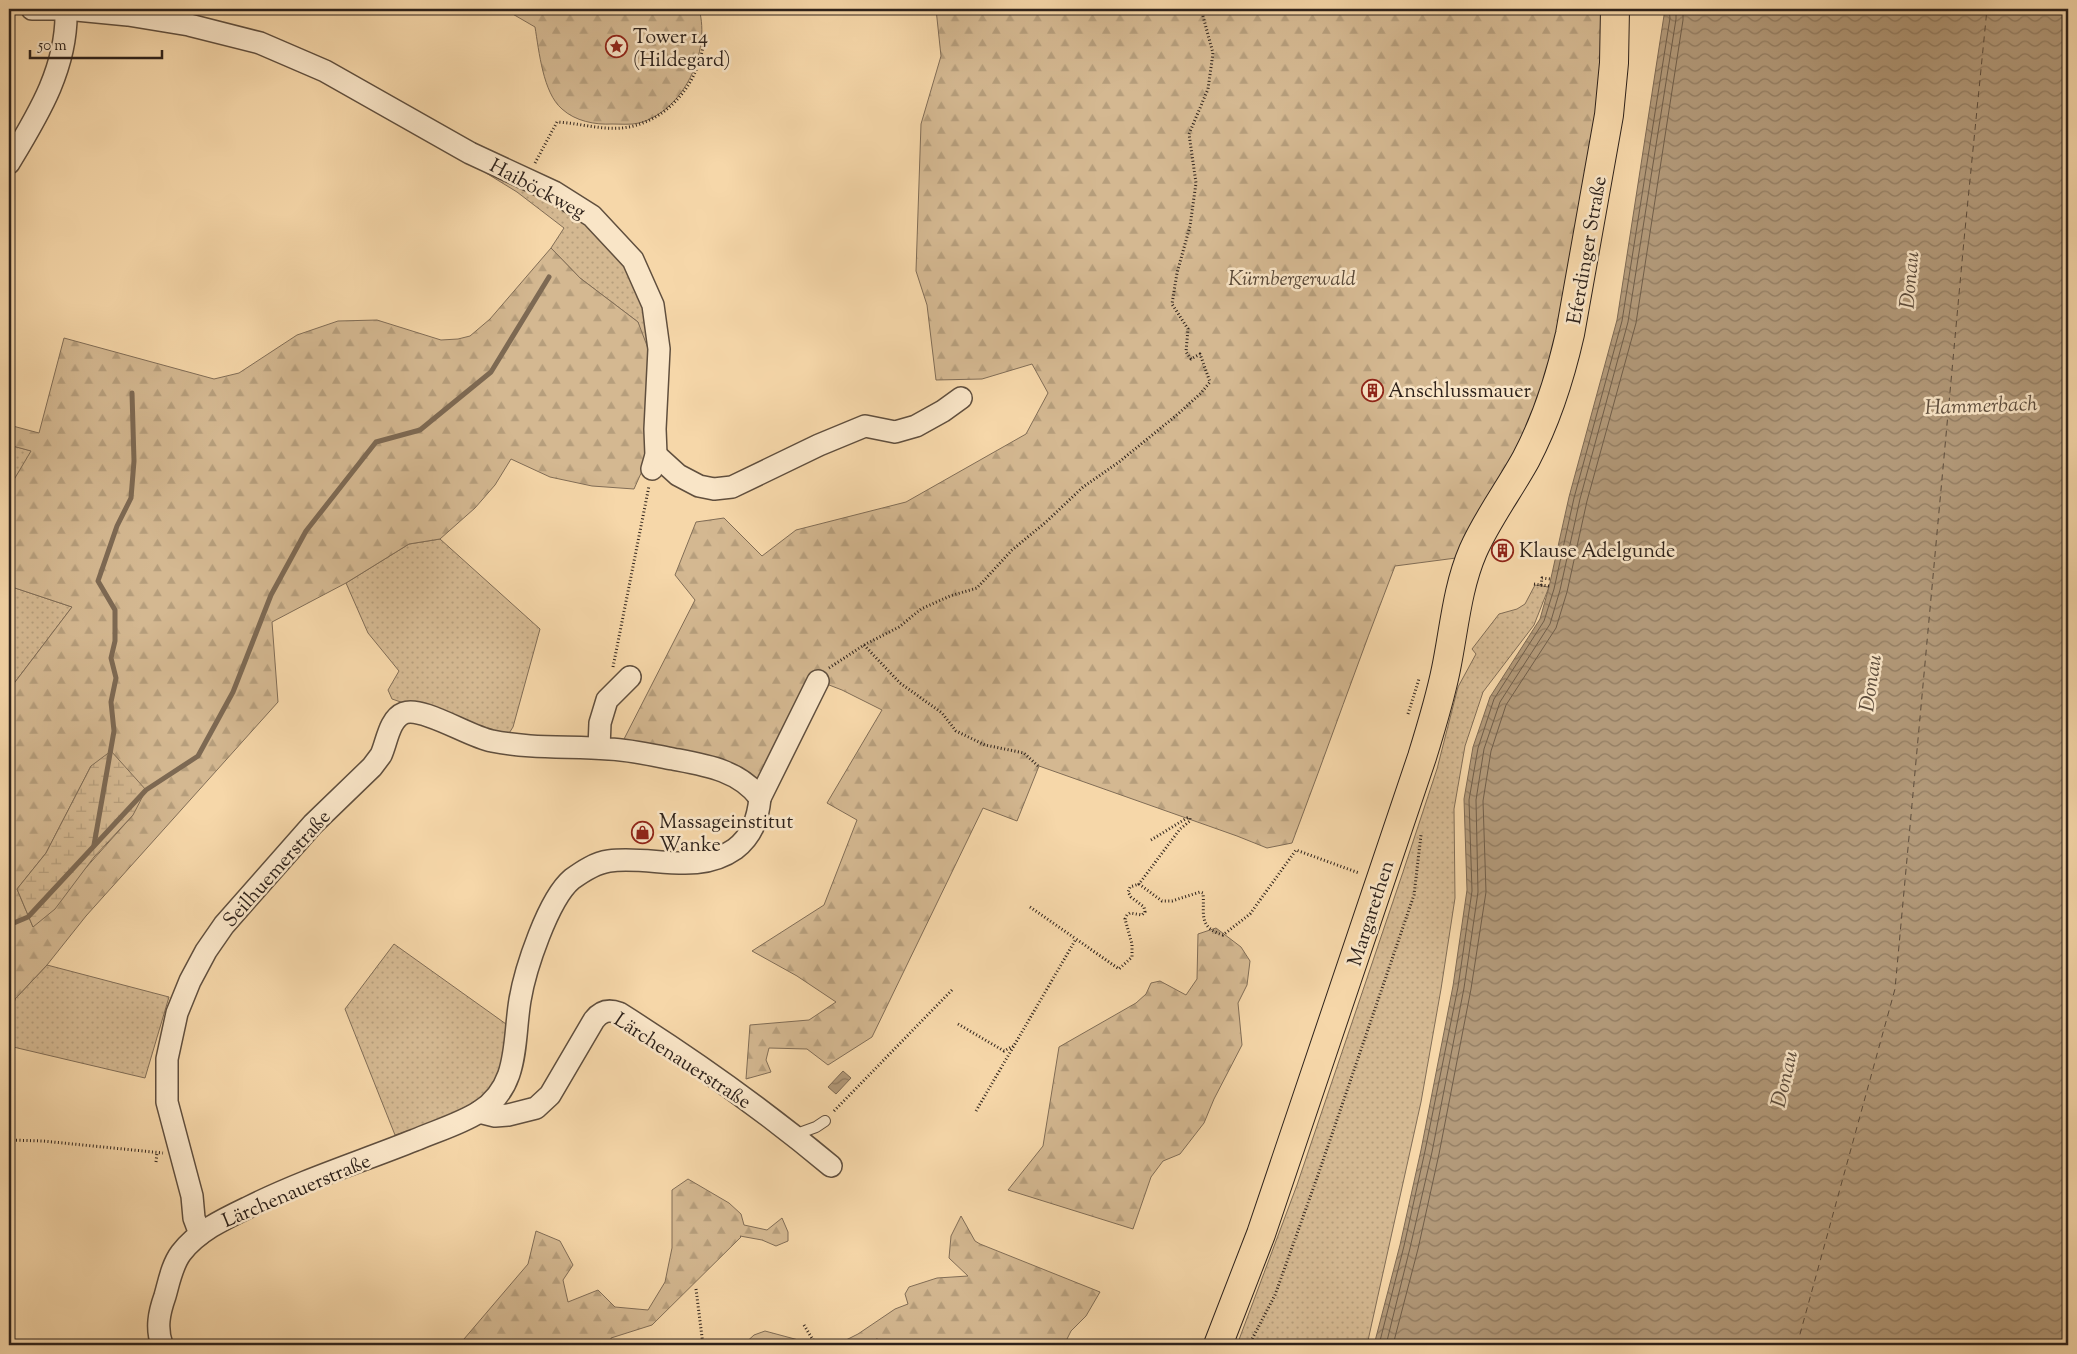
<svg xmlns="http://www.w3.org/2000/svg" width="2077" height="1354" viewBox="0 0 2077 1354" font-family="'Sorts Mill Goudy',serif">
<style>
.grass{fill:url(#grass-dots);stroke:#816d56}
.forest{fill:url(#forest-firs);stroke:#816d56;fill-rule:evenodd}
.wetland{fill:url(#wetland-marsh);stroke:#816d56}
.water{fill:url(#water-waves);stroke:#7d6953}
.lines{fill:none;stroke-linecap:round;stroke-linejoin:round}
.shore{stroke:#705e4a;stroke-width:1}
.stream{stroke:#7d6953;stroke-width:5}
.ferry{stroke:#5c4c3c;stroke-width:1;stroke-dasharray:6 5;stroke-linecap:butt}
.lane-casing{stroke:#604f3e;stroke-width:12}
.street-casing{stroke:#604f3e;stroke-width:24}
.primary-casing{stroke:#2e221b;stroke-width:30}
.path{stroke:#2e221b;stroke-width:3;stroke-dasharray:1 2.5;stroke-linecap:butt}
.lane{stroke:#f9e5c7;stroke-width:10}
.street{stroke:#f9e5c7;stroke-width:21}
.primary{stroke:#f6d7a9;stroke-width:28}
.labels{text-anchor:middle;stroke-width:5;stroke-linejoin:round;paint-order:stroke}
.poi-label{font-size:20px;fill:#2e221b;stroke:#f9e5c7;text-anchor:start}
.street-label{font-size:20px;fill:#2e221b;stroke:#f9e5c7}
.park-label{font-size:20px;font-style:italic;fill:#584838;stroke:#f9e5c7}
.water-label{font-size:21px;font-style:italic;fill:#5c4c3c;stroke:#f9e5c7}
</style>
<defs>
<pattern id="grass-dots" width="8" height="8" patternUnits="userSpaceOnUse" patternTransform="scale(1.25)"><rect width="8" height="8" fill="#d4b891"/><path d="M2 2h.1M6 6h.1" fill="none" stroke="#b69e7c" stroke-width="1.8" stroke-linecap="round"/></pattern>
<pattern id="forest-firs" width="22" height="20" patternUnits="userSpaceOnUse" patternTransform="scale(1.25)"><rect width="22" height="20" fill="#d4b891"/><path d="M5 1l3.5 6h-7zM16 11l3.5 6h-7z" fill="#b69e7c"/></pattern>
<pattern id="wetland-marsh" width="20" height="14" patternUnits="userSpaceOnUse" patternTransform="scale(1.25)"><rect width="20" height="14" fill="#d4b891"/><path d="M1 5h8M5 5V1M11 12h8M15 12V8" fill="none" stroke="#b69e7c"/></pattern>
<pattern id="water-waves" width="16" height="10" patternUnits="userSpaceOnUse" patternTransform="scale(1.25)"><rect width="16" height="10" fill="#b29979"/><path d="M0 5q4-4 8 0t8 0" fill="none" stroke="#917c62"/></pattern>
</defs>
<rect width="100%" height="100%" fill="#f6d7a9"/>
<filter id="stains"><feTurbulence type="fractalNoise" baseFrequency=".004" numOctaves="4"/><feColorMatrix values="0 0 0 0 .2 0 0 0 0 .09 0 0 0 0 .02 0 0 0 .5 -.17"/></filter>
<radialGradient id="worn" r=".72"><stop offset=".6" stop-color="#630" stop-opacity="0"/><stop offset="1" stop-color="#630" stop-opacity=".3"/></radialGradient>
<g class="grass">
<path d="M447,149L585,217L642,286L655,391L638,322L580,278L551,248L564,228L517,192Z"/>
<path d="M9,445L32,451L9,488Z"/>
<path d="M440,539L540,629L513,727L506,738L392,699L388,690L399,671L368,633L346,583L409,544Z"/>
<path d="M1535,585L1549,587L1534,625L1483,692L1465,746L1454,809L1455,898L1441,989L1421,1102L1367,1345H1237L1297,1185L1403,872L1437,769L1458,687L1476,654L1472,649L1499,614L1517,609L1525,604Z"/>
<path d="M9,586L72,607L9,690Z"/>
<path d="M394,944L506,1024L503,1062L497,1083L467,1112L395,1135L345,1009Z"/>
<path d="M47,965L169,997L145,1078L9,1046V1025L15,999Z"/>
</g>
<g class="forest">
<path d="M504,9H699C711,51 684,111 639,123C631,125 621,124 612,124C595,125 575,121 562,109C543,93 539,51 535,27Z"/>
<path d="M936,9H1603L1600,108L1550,363L1538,403L1524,435L1456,558L1395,566C1359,658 1327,751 1292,843L1267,848L1237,836L1039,766L1017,821L983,808L872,1037L828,1065L807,1049L769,1048L766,1060L771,1072L746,1079L750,1025L809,1020L836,1002L797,976L752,951L824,905L857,820L827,803L882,710L842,690L811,678L765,776L757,781L623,741L695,600L675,575L696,522L724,518L762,556L796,530L906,502L1026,434L1048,393L1032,364L982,379L936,380L927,305L916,271L921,124L941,56Z"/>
<path d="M551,248L580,278L638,322L649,351L650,453L634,489L592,486L550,477L511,459L495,485L475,508L440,539L409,544L346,583L272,622L278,702L86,916L47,965L15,999L9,1025V690L72,607L9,586V488L31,451L9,445V425L39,433L64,338L214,379L239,373L297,335L338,321L377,320L441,340L458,339L470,336L490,319ZM91,766L133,815L33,927L17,889L46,853Z"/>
<path d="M1216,928L1241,947L1250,961L1247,985L1238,1003L1242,1045L1214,1099L1204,1123L1180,1154L1163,1161L1151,1177L1133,1229L1008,1190L1043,1146L1059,1047L1136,1003L1146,994L1151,983L1160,981L1186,995L1197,979L1198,934Z"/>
<path d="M688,1179L729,1203L741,1214L744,1225L767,1230L782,1218L788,1232V1241L776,1246L762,1240L740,1236L741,1237L652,1325L611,1338V1345H471L464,1339L528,1264L536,1231L560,1241L573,1265L563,1280L568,1302L598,1290L615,1307L648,1310L665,1282L672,1248V1190Z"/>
<path d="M961,1216L975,1241L980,1244L1100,1292L1086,1316L1071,1331L1064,1345H836L858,1334L895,1309L908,1304L905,1294L909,1287L937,1278L968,1276L949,1258L951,1236Z"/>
<path d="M765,1331L817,1345H743L754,1335Z"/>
</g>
<path class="wetland" d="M111,751L146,790L133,815L94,857L55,909L33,927L17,889L46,853L91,766Z"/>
<g class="water">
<path d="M1665,9H2068V1345H1374L1400,1245L1421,1150L1453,986L1467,890L1464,799L1473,747L1490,697L1540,619L1549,587L1569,497L1617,320Z"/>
<path d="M843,1071L851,1078L836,1094L828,1087Z"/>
</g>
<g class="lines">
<g class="shore">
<path d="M1379,1345L1404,1246L1425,1151L1458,987L1472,891L1469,800L1478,748L1494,699L1544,621L1554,589L1574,498L1622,321L1670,18L1669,9"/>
<path d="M1386,1345L1410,1248L1432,1152L1464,988L1478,892L1476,800L1484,749L1500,702L1550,624L1560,590L1580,499L1628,322L1676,19V9"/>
<path d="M1393,1345L1418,1249L1439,1154L1471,989L1486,892L1483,801L1491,751L1506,705L1556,628L1567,592L1587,501L1636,323L1683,20V9"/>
</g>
<g class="stream">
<path d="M94,845L114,731L111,702L116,678L111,658L115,641V610L98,581L117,526L131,498L134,461L132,393"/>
<path d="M9,925L28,917L146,790L198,756L233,692L271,595L306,531L376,442L420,430L491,372L549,277"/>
</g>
<path class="ferry" d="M1797,1345L1895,989L1964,240L1987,9"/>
<defs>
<path id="lane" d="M794,1135L816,1127L825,1121"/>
<g id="street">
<path d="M32,9H66L128,15L189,25L260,43L325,71L470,153L554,192L592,216L633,260L653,305L659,349L655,429L656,455L652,469"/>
<path d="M9,163C38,115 68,67 66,9"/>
<path d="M656,455L678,475L699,486L714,489L732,487L819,445L865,426L895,432L916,426L943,411L961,398"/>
<path d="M599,748L600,723L607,700L630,677"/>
<path d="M479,1112L495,1116L508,1115L536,1108L550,1095L594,1020C601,1011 608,1009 619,1013C692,1059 764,1110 831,1166"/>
<path d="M200,1234L194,1218L192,1196L167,1102V1059L177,1013L190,981L206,951L224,925L313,824L372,767C375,763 378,759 381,755C387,742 389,719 404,713C423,706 469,737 492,741C531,749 570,746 609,749C631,750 652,755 673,759C705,765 739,770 760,798L818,681"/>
<path d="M162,1345C156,1328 159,1313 165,1296C169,1282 172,1265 181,1253C198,1231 224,1219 249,1207C303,1180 360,1162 415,1140C436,1131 460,1124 479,1112C520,1086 513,1042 520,1000C525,970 548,899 572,879C583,871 595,863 609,861C651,855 697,876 735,849C752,836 758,819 760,798"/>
</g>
<path id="primary" d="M1218,1345L1261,1234L1422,757C1431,728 1440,699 1446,669C1454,630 1457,588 1473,551C1487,519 1509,490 1526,459C1547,419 1560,378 1570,334L1609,115L1614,63L1615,9"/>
</defs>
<use href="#lane" class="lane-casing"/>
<use href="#street" class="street-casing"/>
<use href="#primary" class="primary-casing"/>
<g class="path">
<path d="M535,163L557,122C578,123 601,130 622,128C667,123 699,84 704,40"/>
<path d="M1534,584L1541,585L1542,578L1550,579"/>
<path d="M1541,585L1549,586"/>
<path d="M864,645L900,683L942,713L956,731L985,745L1024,753L1038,766"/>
<path d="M613,667L649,486"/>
<path d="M829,668L864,645L899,627L921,609L950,596L977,588L1012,550L1046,522L1083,487L1119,462L1178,414L1201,393L1210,382L1200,354L1191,359L1186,352L1188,329L1172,304L1177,273L1190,226L1196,183L1189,134L1208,89L1213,53L1201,9"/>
<path d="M1408,714L1419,679"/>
<path d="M1151,840L1187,818H1190V821L1180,829L1139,884L1162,901H1172L1200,892L1203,893C1205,913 1197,927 1223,935L1250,914L1296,850L1359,873"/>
<path d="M1030,907L1076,939"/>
<path d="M958,1024L1004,1051L1013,1046"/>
<path d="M834,1111L952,990"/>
<path d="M976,1111L1076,939L1119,969L1132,957V944L1125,919L1127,915L1130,913L1142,915L1145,912L1144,907L1131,897L1128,892L1130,887L1139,884"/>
<path d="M9,1140L43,1141L163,1153"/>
<path d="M156,1162L157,1153"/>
<path d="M696,1289L703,1345"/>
<path d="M804,1325L813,1340L825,1345"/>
<path d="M856,1345L876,1340L886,1341L888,1345"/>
<path d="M1249,1345L1275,1295L1318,1175L1414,895L1421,835"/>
</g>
<use href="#lane" class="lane"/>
<use href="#street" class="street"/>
<use href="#primary" class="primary"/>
</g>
<defs>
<symbol id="sight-ring" viewBox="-11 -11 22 22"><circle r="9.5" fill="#f9e5c7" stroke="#8f2418" stroke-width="1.5"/><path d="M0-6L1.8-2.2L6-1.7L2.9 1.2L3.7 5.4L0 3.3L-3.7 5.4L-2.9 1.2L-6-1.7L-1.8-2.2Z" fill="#8f2418"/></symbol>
<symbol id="building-ring" viewBox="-11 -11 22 22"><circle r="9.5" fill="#f9e5c7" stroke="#8f2418" stroke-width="1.5"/><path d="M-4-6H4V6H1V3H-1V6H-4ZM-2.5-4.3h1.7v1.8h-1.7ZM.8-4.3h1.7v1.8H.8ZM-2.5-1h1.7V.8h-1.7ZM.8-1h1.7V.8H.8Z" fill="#8f2418"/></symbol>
<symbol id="shop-ring" viewBox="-11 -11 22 22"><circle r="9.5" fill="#f9e5c7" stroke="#8f2418" stroke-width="1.5"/><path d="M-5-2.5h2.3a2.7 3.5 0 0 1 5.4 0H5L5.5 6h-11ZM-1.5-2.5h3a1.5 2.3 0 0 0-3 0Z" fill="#8f2418"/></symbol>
</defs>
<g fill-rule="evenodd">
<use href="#sight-ring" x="604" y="34" width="25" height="25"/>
<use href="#building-ring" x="1360" y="378" width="25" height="25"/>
<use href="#building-ring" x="1490" y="538" width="25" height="25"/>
<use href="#shop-ring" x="630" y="820" width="25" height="25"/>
</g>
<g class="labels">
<g class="poi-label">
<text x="633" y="43">Tower 14<tspan x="633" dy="23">(Hildegard)</tspan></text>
<text x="1388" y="397">Anschlussmauer</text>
<text x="1519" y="557">Klause Adelgunde</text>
<text x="659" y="828">Massageinstitut<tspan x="659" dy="23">Wanke</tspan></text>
</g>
<g class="street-label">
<text transform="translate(538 188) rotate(28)" y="7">Haiböckweg</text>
<text transform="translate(1586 250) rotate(-80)" y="7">Eferdinger Straße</text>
<text transform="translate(276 868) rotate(-48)" y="7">Seilhuemerstraße</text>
<text transform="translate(1370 913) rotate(-72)" y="7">Margarethen</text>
<text transform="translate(683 1060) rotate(33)" y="7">Lärchenauerstraße</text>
<text transform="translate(296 1190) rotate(-23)" y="7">Lärchenauerstraße</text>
</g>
<g class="park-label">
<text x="1292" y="285">Kürnbergerwald</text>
</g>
<g class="water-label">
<text transform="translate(1909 280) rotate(-85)" y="7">Donau</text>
<text transform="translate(1981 405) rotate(-2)" y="7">Hammerbach</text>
<text transform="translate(1870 683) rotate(-82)" y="7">Donau</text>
<text transform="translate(1784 1079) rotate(-77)" y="7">Donau</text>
</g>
</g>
<rect width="2077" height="1354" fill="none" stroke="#f6d7a9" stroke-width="30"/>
<rect x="10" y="10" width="2057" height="1334" fill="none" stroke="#2e221b" stroke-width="2.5"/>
<rect x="15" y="15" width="2047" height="1324" fill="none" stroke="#2e221b"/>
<path d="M30 50v8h132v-8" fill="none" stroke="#2e221b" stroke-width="2.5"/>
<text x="38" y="50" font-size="15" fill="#2e221b" stroke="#f9e5c7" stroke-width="4" paint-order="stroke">50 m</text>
<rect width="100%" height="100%" filter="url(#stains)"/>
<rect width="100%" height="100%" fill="url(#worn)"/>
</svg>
